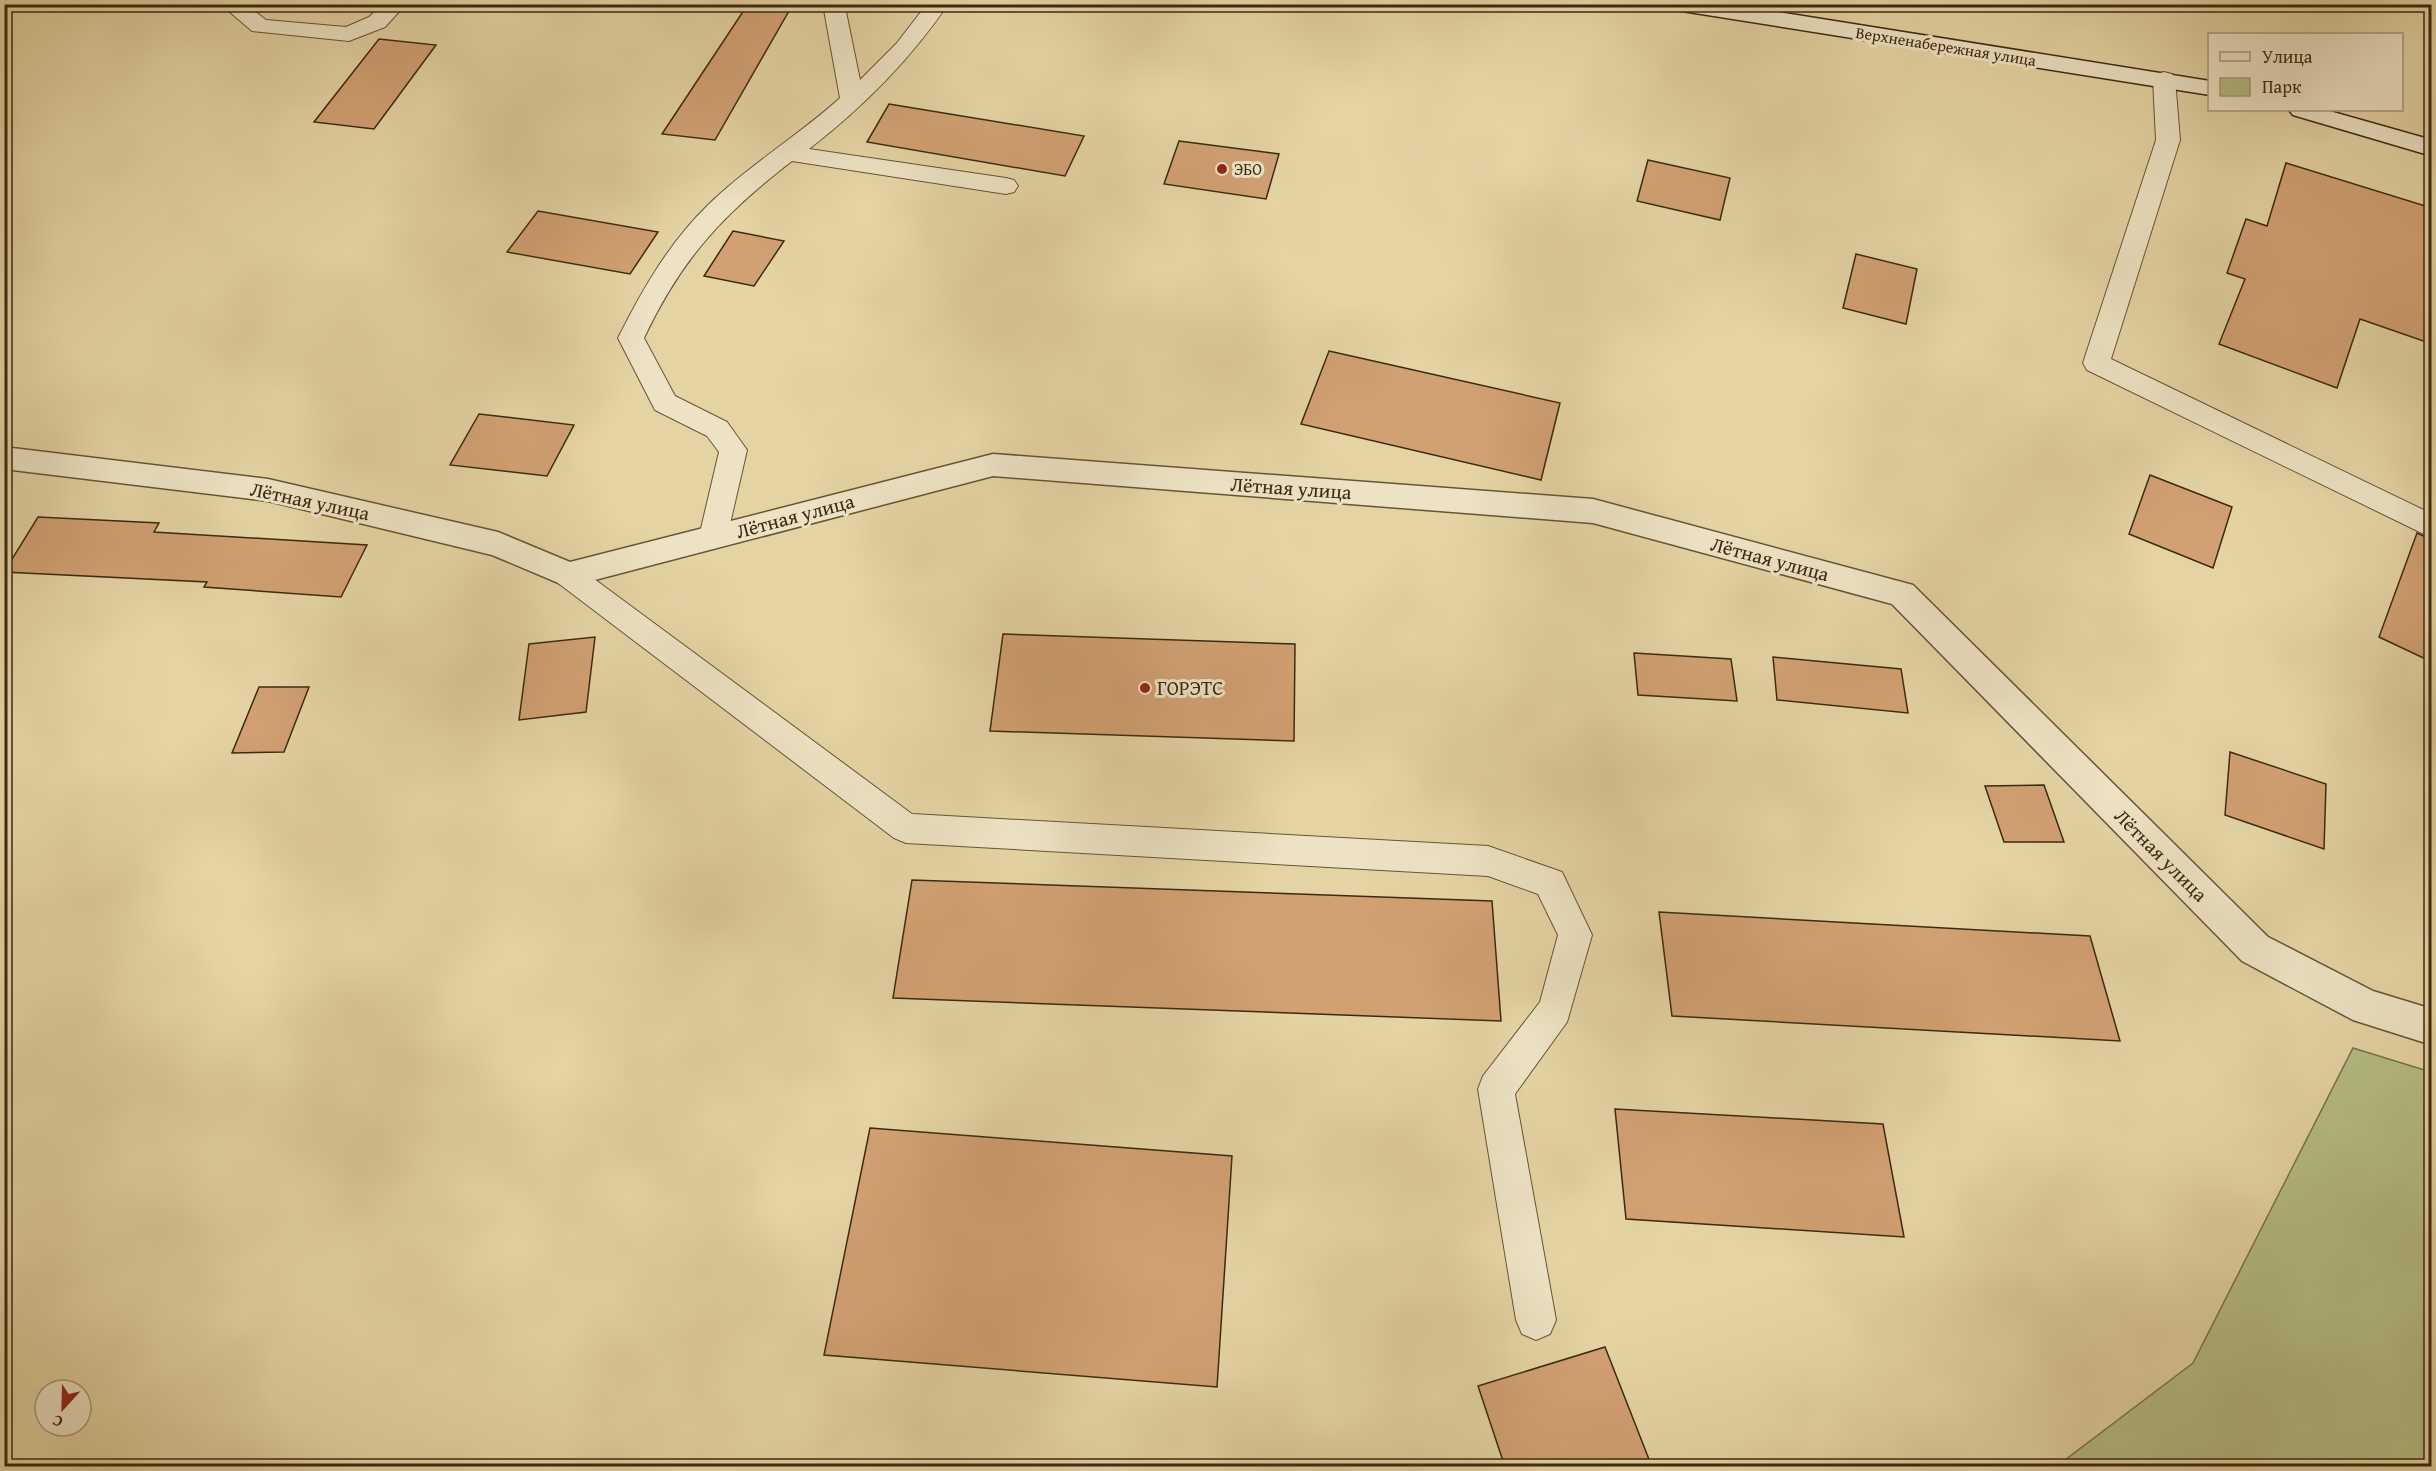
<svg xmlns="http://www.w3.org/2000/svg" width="2436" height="1471" viewBox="0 0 2436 1471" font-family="'Gentium Book Plus',serif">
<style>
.green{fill:#b5bc85;stroke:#79724a;stroke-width:1.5}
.building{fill:#d1a173;stroke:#3d2910;stroke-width:1.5}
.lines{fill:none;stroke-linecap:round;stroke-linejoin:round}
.lane-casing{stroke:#675435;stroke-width:2}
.street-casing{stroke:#675435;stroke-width:3}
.secondary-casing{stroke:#3d2910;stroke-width:3}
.lane{fill:#ede3c4;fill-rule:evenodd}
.street{fill:#ede3c4;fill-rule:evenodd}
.secondary{fill:#ede3c4;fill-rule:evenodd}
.poi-dot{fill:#8f2418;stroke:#ede3c4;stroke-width:2}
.labels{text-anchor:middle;stroke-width:6;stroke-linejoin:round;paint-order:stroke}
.far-street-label{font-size:16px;fill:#3d2910;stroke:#ede3c4}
.far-poi-label{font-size:16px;fill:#3d2910;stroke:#ede3c4;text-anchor:start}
.street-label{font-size:20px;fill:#3d2910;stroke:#ede3c4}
.poi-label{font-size:20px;fill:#3d2910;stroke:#ede3c4;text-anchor:start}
</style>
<rect width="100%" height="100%" fill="#e4d4a4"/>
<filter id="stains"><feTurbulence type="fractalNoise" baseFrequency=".00333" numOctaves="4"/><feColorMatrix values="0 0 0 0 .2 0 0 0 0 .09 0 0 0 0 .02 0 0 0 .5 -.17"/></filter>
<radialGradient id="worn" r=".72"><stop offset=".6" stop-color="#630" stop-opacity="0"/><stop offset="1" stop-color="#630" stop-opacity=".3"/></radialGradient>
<path class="green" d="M2353,1048L2431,1072V1466H2057L2193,1363Z"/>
<g class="building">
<path d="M748,4H793L715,140L662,134Z"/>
<path d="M379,39L436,45L374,129L314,122Z"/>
<path d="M889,104L1084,136L1065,176L867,142Z"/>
<path d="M1179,141L1279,154L1266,199L1164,184Z"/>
<path d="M1648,160L1730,178L1720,220L1637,201Z"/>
<path d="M2286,163L2432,208V344L2360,319L2337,388L2219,344L2245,279L2227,273L2246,219L2267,226Z"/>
<path d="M538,211L658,232L630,274L507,252Z"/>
<path d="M733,231L784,241L754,286L704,276Z"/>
<path d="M1856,254L1917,269L1906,324L1843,308Z"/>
<path d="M1329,351L1560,403L1541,480L1301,424Z"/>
<path d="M479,414L574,425L547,476L450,465Z"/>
<path d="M2150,475L2232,507L2213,568L2129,534Z"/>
<path d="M38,517L159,523L154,532L367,545L341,597L204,587L207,582L4,572Z"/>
<path d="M2417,533L2432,540V662L2379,637Z"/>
<path d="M1003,634L1295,644L1294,741L990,731Z"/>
<path d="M595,637L586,712L519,720L529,644Z"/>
<path d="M1634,653L1731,659L1737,701L1638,695Z"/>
<path d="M1773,657L1901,669L1908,713L1777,700Z"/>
<path d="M259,687H309L284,752L232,753Z"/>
<path d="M2230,752L2326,784L2324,849L2225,815Z"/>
<path d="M2044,785L2064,842H2004L1985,786Z"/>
<path d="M912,880L1492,901L1501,1021L893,998Z"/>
<path d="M1659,912L2090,936L2120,1041L1672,1016Z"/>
<path d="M1615,1109L1883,1124L1904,1237L1626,1219Z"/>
<path d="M870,1128L1232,1156L1217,1387L824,1355Z"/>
<path d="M1605,1347L1652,1467H1505L1478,1386Z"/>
</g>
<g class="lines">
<defs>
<g id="lane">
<path d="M228,4H250L249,7L266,20L346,27L369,17L383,4H406L385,27L349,41L252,31L225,8Z"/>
<path d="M820,4H843L845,7L860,80L896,44L927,4H948C910,60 862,108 809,149L1006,178L1014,180L1018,186L1014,192L1006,194L792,161C722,215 682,258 644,338L675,396L727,422L747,450L727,537L723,545L713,548L703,545L699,537L719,452L707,436L655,410L618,338C642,290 669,243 708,205C749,165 798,136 840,98L824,10Z"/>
<path d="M2164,72L2172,74L2175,79L2180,140L2111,359L2432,514V538L2087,370L2083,363L2156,140L2153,79L2156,74Z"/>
<path d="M568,563L578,567L912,814L1488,846L1562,872L1592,935L1567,1022L1515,1094L1556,1320L1550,1334L1536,1340L1522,1334L1516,1320L1478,1089L1483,1076L1540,1002L1558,935L1538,894L1488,876L906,843L894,838L558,583L553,575L558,567Z"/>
</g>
<path id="street" d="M4,447L268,479L498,532L570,562L993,454L1593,499L1913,585L2268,937L2373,991L2432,1009V1045L2353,1020L2242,961L1892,604L1593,523L993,476L568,587L492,555L268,501L4,469Z"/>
<g id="secondary">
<path d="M1671,4H1728L2210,81V95L1682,11L1674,9Z"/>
<path d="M2289,110H2326L2432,140V156L2293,115Z"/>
</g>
</defs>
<use href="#lane" class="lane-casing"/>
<use href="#street" class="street-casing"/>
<use href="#secondary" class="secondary-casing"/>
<use href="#lane" class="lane"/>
<use href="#street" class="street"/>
<use href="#secondary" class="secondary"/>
</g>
<g class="poi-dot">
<circle cx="1222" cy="169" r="6"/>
<circle cx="1145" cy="688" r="6"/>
</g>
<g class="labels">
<g class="far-street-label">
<text transform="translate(1946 46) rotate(9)" y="6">Верхненабережная улица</text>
</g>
<g class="far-poi-label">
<text x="1234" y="175">ЭБО</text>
</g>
<g class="street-label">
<text transform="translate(1291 488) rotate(4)" y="7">Лётная улица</text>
<text transform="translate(310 501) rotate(12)" y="7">Лётная улица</text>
<text transform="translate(795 516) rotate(-15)" y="7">Лётная улица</text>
<text transform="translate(1770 559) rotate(15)" y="7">Лётная улица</text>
<text transform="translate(2161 855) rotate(45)" y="7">Лётная улица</text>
</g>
<g class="poi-label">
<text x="1157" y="695">ГОРЭТС</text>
</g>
</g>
<rect width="2436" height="1471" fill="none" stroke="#e4d4a4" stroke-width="24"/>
<rect x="6" y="6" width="2424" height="1459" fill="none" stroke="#3d2910" stroke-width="3"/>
<rect x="12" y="12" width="2412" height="1447" fill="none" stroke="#3d2910" stroke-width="1.5"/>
<rect x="2208" y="33" width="195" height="78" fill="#ede3c4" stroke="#a7997c" stroke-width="1.5"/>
<rect x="2220" y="52" width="30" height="9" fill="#ede3c4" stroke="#a7997c" stroke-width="1.5"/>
<text x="2262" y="63" font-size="18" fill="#3d2910">Улица</text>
<rect x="2220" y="78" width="30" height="18" fill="#b5bc85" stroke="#a7997c" stroke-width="1.5"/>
<text x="2262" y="93" font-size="18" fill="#3d2910">Парк</text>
<g transform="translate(63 1408) rotate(202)"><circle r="28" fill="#ede3c4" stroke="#a7997c" stroke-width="1.5"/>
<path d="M0-4.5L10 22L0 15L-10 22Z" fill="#8f2418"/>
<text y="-9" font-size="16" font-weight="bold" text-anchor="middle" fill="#3d2910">С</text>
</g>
<rect width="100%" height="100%" filter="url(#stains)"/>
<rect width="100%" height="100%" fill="url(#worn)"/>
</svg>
